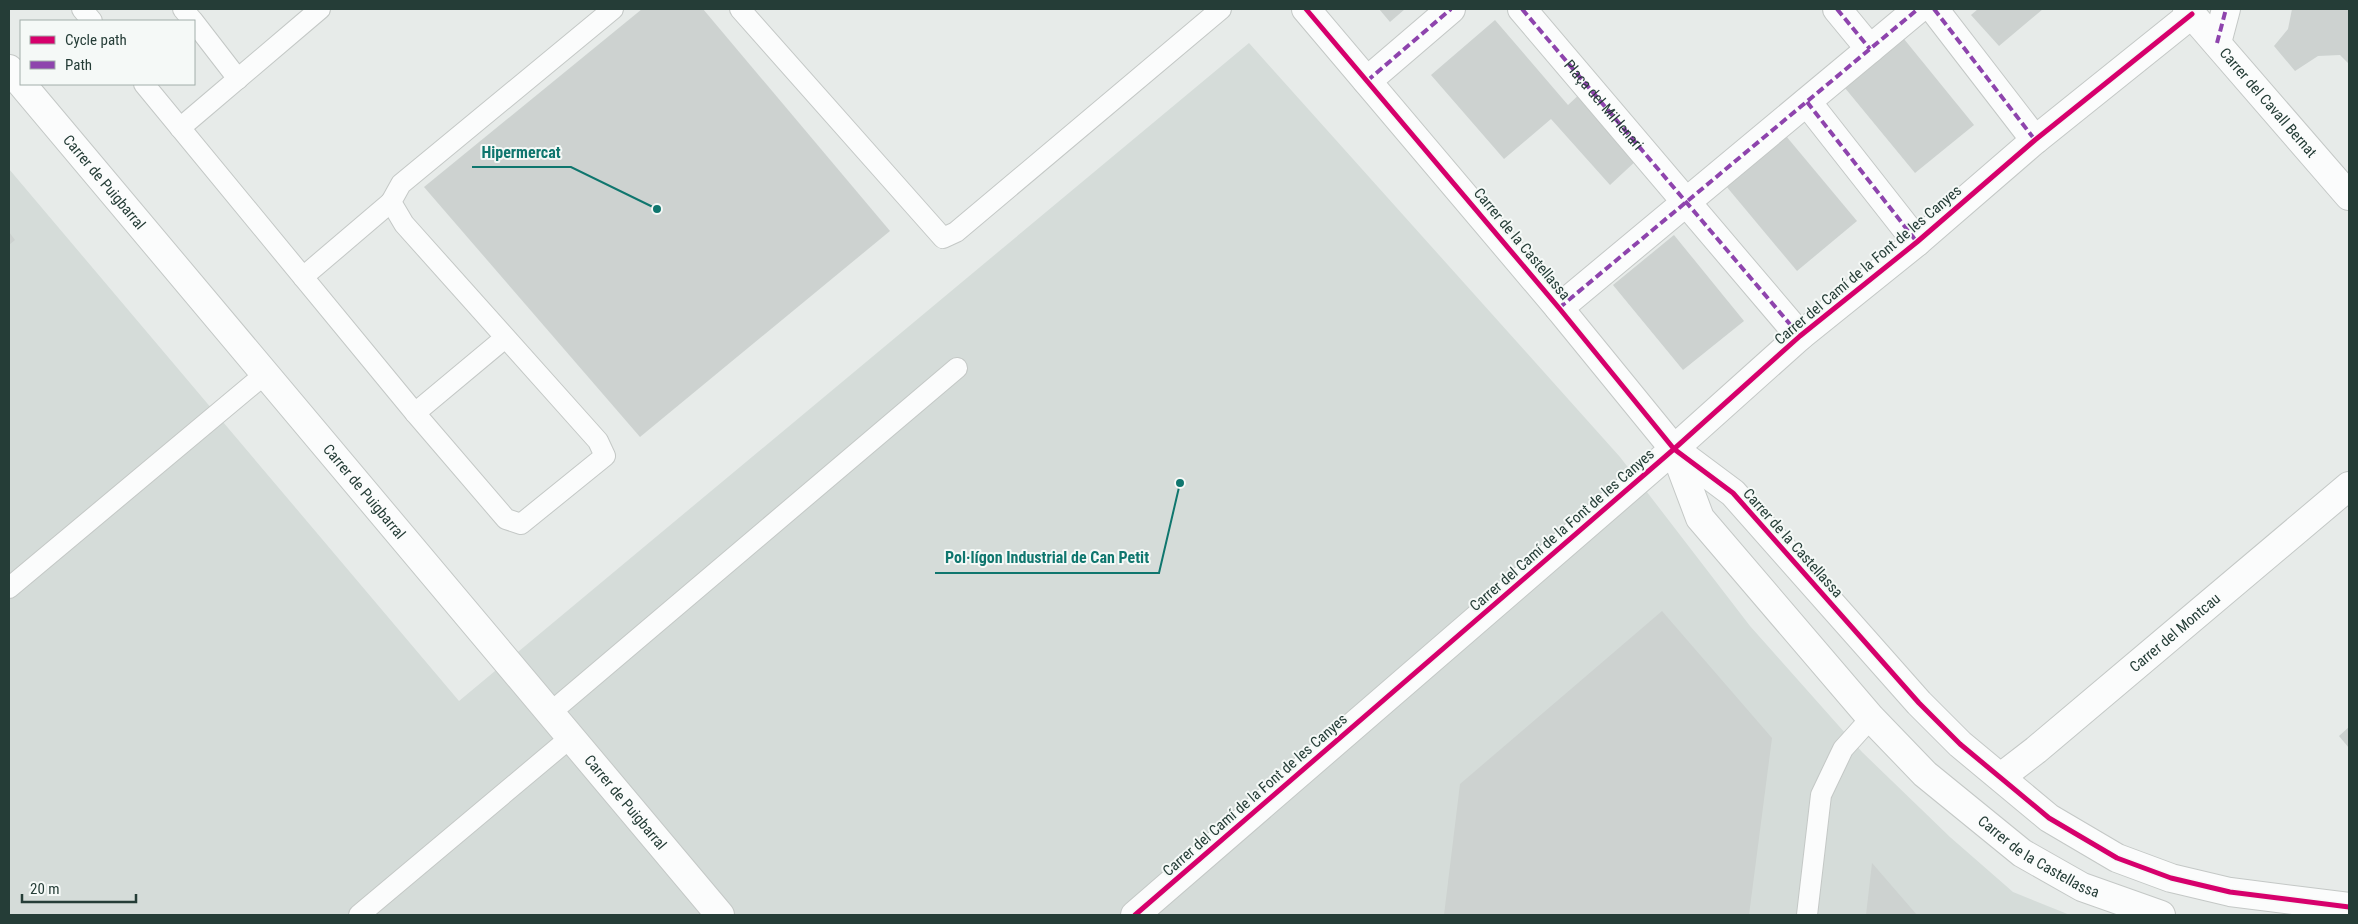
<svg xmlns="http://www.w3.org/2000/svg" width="2358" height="924" viewBox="0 0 2358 924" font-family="'Roboto Condensed',sans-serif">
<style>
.built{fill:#d5dcd9}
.building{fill:#cdd2d0}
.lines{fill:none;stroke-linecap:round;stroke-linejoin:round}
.lane-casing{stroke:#c4c8c6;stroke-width:22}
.street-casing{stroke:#c4c8c6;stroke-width:30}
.lane{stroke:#fbfcfc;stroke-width:20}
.street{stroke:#fbfcfc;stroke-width:28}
.quiet{stroke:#8e44ad;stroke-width:4;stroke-dasharray:8 4;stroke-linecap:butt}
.cycleway-casing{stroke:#f5f9f7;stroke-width:8}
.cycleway{stroke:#d6006c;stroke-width:5}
.labels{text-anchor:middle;stroke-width:4;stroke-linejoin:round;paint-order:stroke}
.street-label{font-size:15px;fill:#253d37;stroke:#f5f9f7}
.leader{fill:none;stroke:#0f766e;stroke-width:2}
.callout-dot{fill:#0f766e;stroke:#f5f9f7;stroke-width:2}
.callout-label{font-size:16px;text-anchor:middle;font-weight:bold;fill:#0f766e;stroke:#f5f9f7;stroke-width:4;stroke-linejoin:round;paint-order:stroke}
</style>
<rect width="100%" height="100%" fill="#e7ebe9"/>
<path class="built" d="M1249,43L1620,457L1750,626L1862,752L1950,837L2013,892L2070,915H9V169L459,701Z"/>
<g class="building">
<path d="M642,9H703L890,231L640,437L424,187Z"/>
<path d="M1379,9H1405L1390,22Z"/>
<path d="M1978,9H2043L1999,46L1971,15Z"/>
<path d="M2292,9H2349V64L2340,55L2318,56L2295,71L2274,46L2288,29Z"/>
<path d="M1495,20L1568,105L1582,92L1638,159L1610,185L1551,119L1504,159L1431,75Z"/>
<path d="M1904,39L1974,125L1915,173L1845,88Z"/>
<path d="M1786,136L1857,221L1797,271L1726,186Z"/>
<path d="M9,232L15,240L9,245Z"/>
<path d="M1674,235L1744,321L1683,370L1613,285Z"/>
<path d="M1662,611L1772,738L1749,915H1444L1460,784Z"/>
<path d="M2349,727V748L2339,736Z"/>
<path d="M1872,863L1917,915H1866Z"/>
</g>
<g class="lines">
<defs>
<g id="lane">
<path d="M82,9L92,21"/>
<path d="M183,9L193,21"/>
<path d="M740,9L943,238L956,232L1221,9"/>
<path d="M194,22L238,79"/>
<path d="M144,84L415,413L506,519L521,524L605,456L598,441L404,224L391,202L401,184L613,9"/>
<path d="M180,128L320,9"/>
<path d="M303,277L391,202"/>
<path d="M415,413L505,338"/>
<path d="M9,588L265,374"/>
<path d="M550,713L957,368"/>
<path d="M359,915L570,738"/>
<path d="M1807,915L1821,795L1843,749L1871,718"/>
</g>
<g id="street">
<path d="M1306,9L1559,308L1674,449L1733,493L1919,703L1960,744L2049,818L2117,858L2171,878L2230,892L2349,907"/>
<path d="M1522,9L1800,336"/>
<path d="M1837,9L1870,49"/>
<path d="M1934,9L2035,140"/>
<path id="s1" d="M2187,9L2349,196"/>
<path d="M2217,43L2226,9"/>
<path id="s2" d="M9,69L720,915"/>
<path d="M1367,81L1451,9"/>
<path d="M1807,102L1917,242"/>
<path d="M1559,308L1918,9"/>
<path id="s3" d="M1674,449L1700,518L1871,718L1925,774L2022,853L2082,887L2161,915"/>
<path id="s4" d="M2001,777L2036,750L2349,486"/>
<path d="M1135,915L1674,449L1800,336L1917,242L2035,140L2192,14"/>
</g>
</defs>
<use href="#lane" class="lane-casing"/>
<use href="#street" class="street-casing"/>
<use href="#lane" class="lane"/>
<use href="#street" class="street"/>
<g class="quiet">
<path id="s5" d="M1522,9L1800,336"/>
<path d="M1837,9L1870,49"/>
<path d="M1934,9L2035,140"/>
<path d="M2217,43L2226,9"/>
<path d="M1367,81L1451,9"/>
<path d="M1807,102L1917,242"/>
<path d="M1559,308L1918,9"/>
</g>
<defs>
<g id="cycleway">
<path d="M1306,9L1559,308L1674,449L1733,493L1919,703L1960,744L2049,818L2117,858L2171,878L2230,892L2349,907"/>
<path d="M1135,915L1674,449L1800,336L1917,242L2035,140L2192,14"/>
</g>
</defs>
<use href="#cycleway" class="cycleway-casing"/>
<use href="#cycleway" class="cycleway"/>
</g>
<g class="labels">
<g class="street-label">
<text dy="5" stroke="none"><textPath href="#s1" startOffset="124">Carrer del Cavall Bernat</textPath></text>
<text dy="5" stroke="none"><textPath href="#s5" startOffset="126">Plaça del Mil-lenari</textPath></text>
<text dy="5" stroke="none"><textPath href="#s2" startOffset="148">Carrer de Puigbarral</textPath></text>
<text transform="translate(1522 244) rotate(50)" y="5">Carrer de la Castellassa</text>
<text transform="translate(1868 265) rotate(-40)" y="5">Carrer del Camí de la Font de les Canyes</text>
<text dy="5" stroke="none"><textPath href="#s2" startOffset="552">Carrer de Puigbarral</textPath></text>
<text transform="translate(1562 530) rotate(-41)" y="5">Carrer del Camí de la Font de les Canyes</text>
<text transform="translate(1793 543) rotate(48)" y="5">Carrer de la Castellassa</text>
<text dy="5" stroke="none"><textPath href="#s4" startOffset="226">Carrer del Montcau</textPath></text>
<text transform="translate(1255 795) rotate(-41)" y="5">Carrer del Camí de la Font de les Canyes</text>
<text dy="5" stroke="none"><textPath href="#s2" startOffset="958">Carrer de Puigbarral</textPath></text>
<text dy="5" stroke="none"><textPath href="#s3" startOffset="556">Carrer de la Castellassa</textPath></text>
</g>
</g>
<path class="leader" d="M657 209L571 167H472M1180 483L1159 573H935"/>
<g class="callout-dot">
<circle cx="657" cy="209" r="5"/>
<circle cx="1180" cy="483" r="5"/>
</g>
<g class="callout-label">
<text x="521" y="158">Hipermercat</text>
<text x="1047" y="563">Pol·lígon Industrial de Can Petit</text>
</g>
<rect width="2358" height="924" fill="none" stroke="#253d37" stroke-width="20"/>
<rect x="20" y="20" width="175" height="65" fill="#f5f9f7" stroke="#a2aeaa"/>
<rect x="30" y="36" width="25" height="8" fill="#d6006c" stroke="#a2aeaa"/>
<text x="65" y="45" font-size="15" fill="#253d37">Cycle path</text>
<rect x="30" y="61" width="25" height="8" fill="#8e44ad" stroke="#a2aeaa"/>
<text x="65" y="70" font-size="15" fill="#253d37">Path</text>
<path d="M22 894v8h114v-8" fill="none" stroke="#253d37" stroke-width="2.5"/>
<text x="30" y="894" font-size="15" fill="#253d37" stroke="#f5f9f7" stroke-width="4" paint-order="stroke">20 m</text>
</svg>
